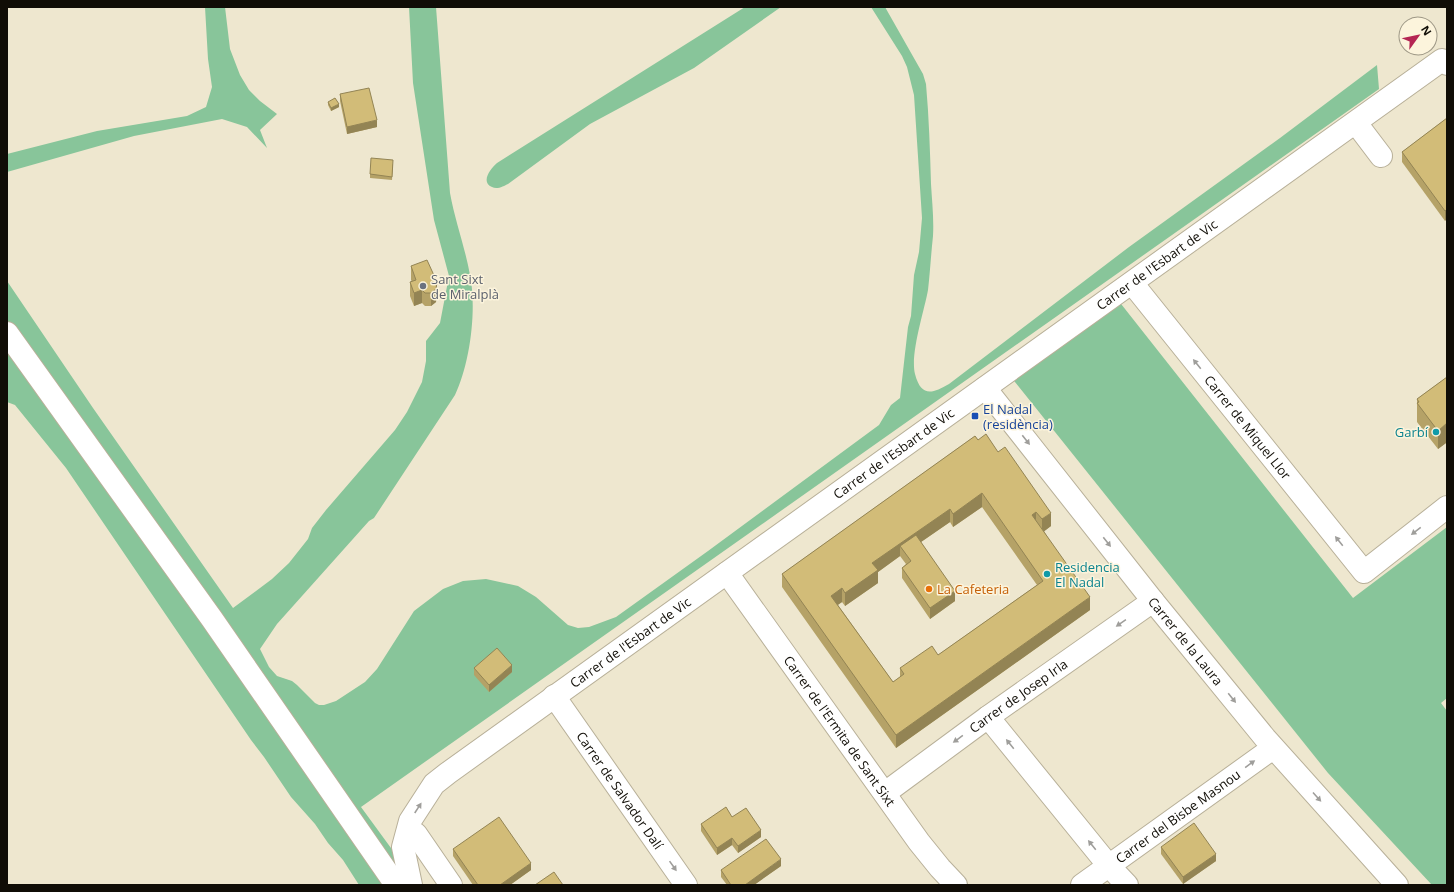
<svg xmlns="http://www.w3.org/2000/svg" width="1454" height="892" viewBox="0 0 1454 892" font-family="'Open Sans',sans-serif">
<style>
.green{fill:#88c59a}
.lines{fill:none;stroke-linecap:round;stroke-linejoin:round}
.minor-casing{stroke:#b8b099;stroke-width:24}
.minor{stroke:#fff;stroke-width:22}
.wall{fill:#b5a267;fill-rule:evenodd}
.shaded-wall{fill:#938454}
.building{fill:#d2bc78;stroke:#938454;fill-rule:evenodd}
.oneway{fill:#9f9e9b}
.worship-dot{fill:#6b7280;stroke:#fcf4dc;stroke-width:1.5}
.transit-dot{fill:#1a4fb4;stroke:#fcf4dc;stroke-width:1.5}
.culture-dot{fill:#0f9aa8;stroke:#fcf4dc;stroke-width:1.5}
.food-dot{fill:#e8710a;stroke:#fcf4dc;stroke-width:1.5}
.labels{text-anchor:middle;stroke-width:3;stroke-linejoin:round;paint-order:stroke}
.street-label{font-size:13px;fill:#100d06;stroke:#fcf4dc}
.worship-label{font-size:13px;fill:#5b616d;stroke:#fcf4dc;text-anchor:start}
.transit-label{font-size:13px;fill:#164399;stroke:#fcf4dc;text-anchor:start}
.culture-label{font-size:13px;fill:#0d838f;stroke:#fcf4dc;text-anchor:end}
.food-label{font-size:13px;fill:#c56008;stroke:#fcf4dc;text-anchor:start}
</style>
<rect width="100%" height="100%" fill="#eee7cf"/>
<g class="green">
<path d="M205,7H225L230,49L240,75L249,90L260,101L277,114L260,130L267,148L247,127L222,119L134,136L7,172V154L97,131L187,116L206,107L212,87L208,59Z"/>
<path d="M409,7H436L450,193C455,221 465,247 470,275C477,310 470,363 455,395L374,518L369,521L277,624L260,649L269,667L277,676L292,681L297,685L315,703L319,705H324L336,701L365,682L377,669L414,611L443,589L463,581L486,579L518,586L536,597L568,625L578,628L589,627L616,617L708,551L879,425L891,405L900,398L908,327L911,316L914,275L919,252L922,218L914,95L907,67L902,56L871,7H885L923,74L926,84C929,117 930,151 931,184C932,201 934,219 933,236C931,254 930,273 928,290C924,312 910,354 915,374C921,397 932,394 949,384L1129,247L1280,138L1377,65L1379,89L361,807L418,885H359L343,860L328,843L315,824L291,797L264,757L251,740L66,468L15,405L7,402V281L93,408L233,608L272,579L289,563L308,539L312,528L326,510L395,430L407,412L422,382L426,361V341L440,323L449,276L434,220L413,83Z"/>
<path d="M745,7H781L694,68L590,124L508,184C504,186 497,190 492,187C480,182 491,168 497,163Z"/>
<path d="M1114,295L1353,598L1447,527V698L1441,703L1447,711V885H1432L1328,773L1007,372Z"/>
</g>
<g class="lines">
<defs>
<g id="minor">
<path d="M1356,123L1381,156"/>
<path id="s1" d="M1132,283L1364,572L1447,507"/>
<path d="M7,333L212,619L396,885"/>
<path id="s2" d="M985,388L1153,601L1265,738L1397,885"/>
<path id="s3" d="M727,573L919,842L940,868L956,885"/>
<path id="s4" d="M554,696L686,885"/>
<path d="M988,717L1109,866L1127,885"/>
<path id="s5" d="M885,793L988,717L1153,601"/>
<path d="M416,834L451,885"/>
<path id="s6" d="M411,885L403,847L410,821L434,784L448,773L1442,60L1447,64"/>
<path id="s7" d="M1082,885L1273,748"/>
</g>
</defs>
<use href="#minor" class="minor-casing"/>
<use href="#minor" class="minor"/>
</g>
<g class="wall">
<path d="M340,94L377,127L347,134L340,101Z"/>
<path d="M328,102L339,107L331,111L328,105Z"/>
<path d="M1447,118L1445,221L1402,162V152Z"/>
<path d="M393,164L392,180L370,178V174Z"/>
<path d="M411,266L437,296L436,302L431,306H425L422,303L414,306L410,296V282H412L411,280Z"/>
<path d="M1447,377V455L1446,453V443L1438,449L1417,422V399Z"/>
<path d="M975,436L1051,526L1044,531L1090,610L896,748L782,587V574ZM982,507L1037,585L938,655L900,668V677L893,682L838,605L842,602L845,606L878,583V572L900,556L906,564L902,568V578L930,619L955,601L921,542L950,522L953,527Z"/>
<path d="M474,668L512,672L489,692L474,675Z"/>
<path d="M732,817L761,837L738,853L732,845L717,855L701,831V824Z"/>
<path d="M1161,847L1216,861L1183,884L1161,854Z"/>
<path d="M453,849L531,870L510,885H473L453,856Z"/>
<path d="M781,866L754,885H727L721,877V870Z"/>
</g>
<g class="shaded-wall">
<path d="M339,104V107L331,111V108Z"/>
<path d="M377,120V127L347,134V127Z"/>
<path d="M1447,209V219L1445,221V211Z"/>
<path d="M437,282L436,302L431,306V293Z"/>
<path d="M422,290V303L414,306V293Z"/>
<path d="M1447,423V436L1446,435V443L1438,449V431Z"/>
<path d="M982,493V507L953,527V514Z"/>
<path d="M950,509V522L905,553L900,546V556L878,572V583L845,606V593L872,563Z"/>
<path d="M1036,512V525L1032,515Z"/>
<path d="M1051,513V526L1042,533V519Z"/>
<path d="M842,588V602L831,609V596Z"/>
<path d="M955,591V601L930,619V608Z"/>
<path d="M1090,597V610L896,748V735Z"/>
<path d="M512,665V672L489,692V685Z"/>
<path d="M761,830V837L738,853V846Z"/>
<path d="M732,838V845L717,855V848Z"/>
<path d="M1216,854V861L1183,884V877Z"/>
<path d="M781,859V866L754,885H745Z"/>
<path d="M531,863V870L510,885H500Z"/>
</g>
<g class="building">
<path d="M369,88L377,120L347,127L340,94Z"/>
<path d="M335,98L339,104L331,108L328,102Z"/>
<path d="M1447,118V209L1445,211L1402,152Z"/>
<path d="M371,158L393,160L392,177L370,174Z"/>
<path d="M427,260L437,282L436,289L431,293H425L422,290L414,293L410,282L416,280L411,266Z"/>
<path d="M1447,377V423L1438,431L1417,403L1419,402L1417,399Z"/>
<path d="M986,434L998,452L1005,447L1051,513L1042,519L1036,512L1032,515L1090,597L896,735L782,574L975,436L978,440ZM982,493L1043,581L938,655L932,646L900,668L904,674L893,682L831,596L842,588L845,593L878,570L872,563L950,509L953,514Z"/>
<path d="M916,535L955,591L930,608L902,568L911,561L900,546Z"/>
<path d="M497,648L512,665L489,685L474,668Z"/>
<path d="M726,807L732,817L746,808L761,830L738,846L732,838L717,848L701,824Z"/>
<path d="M499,817L531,863L500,885H478L453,849Z"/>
<path d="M1194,823L1216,854L1183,877L1161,847Z"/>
<path d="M766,839L781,859L745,885H731L721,870Z"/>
<path d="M554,872L563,885H535Z"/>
</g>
<defs><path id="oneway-solid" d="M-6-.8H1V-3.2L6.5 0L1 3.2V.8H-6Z"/></defs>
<g class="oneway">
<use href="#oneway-solid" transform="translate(1197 364) rotate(-129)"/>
<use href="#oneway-solid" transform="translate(1026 440) rotate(52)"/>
<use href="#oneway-solid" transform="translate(1416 531) rotate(142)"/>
<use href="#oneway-solid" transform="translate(1339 541) rotate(-129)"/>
<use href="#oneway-solid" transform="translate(1107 542) rotate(52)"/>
<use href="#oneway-solid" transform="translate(1121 623) rotate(145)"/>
<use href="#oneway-solid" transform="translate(1232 698) rotate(51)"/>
<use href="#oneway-solid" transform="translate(958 739) rotate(144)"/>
<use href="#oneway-solid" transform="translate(1010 744) rotate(-129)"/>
<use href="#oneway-solid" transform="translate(1250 764) rotate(-36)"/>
<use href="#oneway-solid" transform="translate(1317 797) rotate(48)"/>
<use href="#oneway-solid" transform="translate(418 808) rotate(-57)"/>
<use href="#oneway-solid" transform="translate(1092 845) rotate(-129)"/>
<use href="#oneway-solid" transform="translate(673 866) rotate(55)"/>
</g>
<circle class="worship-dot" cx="423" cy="286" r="4"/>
<rect class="transit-dot" x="971" y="412" width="8" height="8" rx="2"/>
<g class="culture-dot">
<circle cx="1436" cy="432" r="4"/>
<circle cx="1047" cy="574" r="4"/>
</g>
<circle class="food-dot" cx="929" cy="589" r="4"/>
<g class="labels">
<g class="street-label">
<text dy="5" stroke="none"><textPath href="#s6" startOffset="1000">Carrer de l'Esbart de Vic</textPath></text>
<text dy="5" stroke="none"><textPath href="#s1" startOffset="185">Carrer de Miquel Llor</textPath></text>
<text dy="5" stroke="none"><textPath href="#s6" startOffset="676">Carrer de l'Esbart de Vic</textPath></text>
<text dy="5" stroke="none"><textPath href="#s2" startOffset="323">Carrer de la Laura</textPath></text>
<text dy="5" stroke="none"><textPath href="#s6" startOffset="352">Carrer de l'Esbart de Vic</textPath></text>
<text dy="5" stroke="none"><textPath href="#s5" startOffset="165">Carrer de Josep Irla</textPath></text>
<text dy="5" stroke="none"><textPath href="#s3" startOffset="194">Carrer de l'Ermita de Sant Sixt</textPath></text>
<text dy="5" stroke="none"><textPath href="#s4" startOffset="115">Carrer de Salvador Dalí</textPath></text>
<text dy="5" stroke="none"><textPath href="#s7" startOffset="118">Carrer del Bisbe Masnou</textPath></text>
</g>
<g class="worship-label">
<text x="431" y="284">Sant Sixt<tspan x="431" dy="15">de Miralplà</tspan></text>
</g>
<g class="transit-label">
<text x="983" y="414">El Nadal<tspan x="983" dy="15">(residència)</tspan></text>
</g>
<g class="culture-label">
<text x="1428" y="437">Garbí</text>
<text x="1055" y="572" text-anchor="start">Residencia<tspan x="1055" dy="15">El Nadal</tspan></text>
</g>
<g class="food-label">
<text x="937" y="594">La Cafeteria</text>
</g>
</g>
<rect width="1454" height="892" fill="none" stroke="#100d06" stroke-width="16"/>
<g transform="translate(1418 36) rotate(57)"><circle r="19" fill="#fcf4dc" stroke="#9e9886"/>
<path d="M0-3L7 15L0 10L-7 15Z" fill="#b52553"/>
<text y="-6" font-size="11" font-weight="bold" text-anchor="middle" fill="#100d06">N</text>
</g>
</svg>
